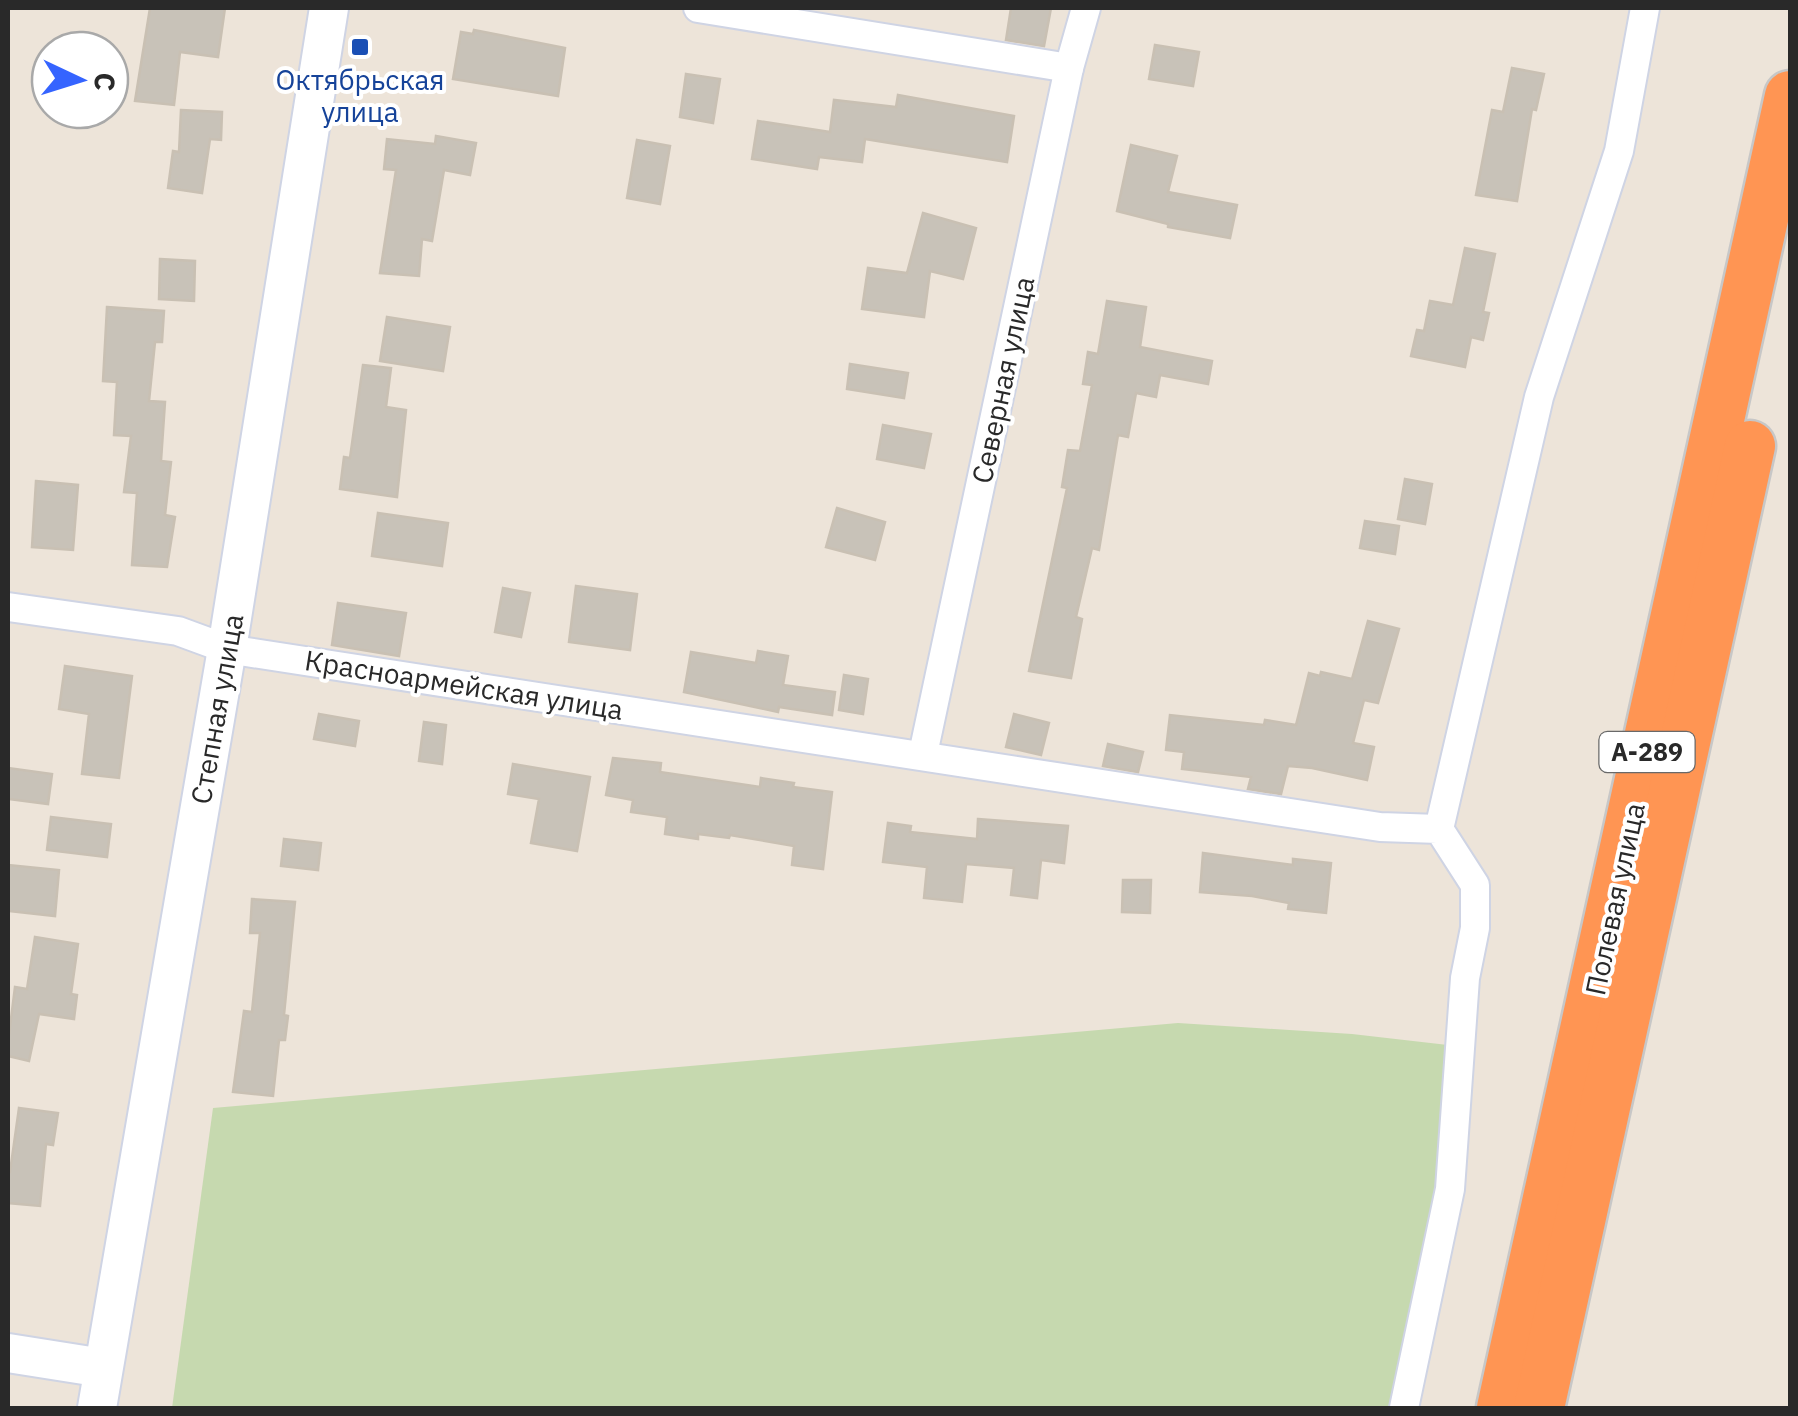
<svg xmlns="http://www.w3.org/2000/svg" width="1798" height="1416" viewBox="0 0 1798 1416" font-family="'IBM Plex Sans',sans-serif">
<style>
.cemetery{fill:#c6d9af}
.building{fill:#c8c2b8;stroke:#c9c0b3;stroke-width:2.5}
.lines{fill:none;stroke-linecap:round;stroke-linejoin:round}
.street-casing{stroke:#cfd4e4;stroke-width:32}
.secondary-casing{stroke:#cfd4e4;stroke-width:42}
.highway-casing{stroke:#c7c7c7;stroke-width:55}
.street{stroke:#fff;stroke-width:28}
.secondary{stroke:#fff;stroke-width:38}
.highway{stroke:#ff9553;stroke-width:50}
.transit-dot{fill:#1a4fb4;stroke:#fff;stroke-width:4}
.labels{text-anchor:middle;stroke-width:8;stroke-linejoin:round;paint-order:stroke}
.shield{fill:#fff;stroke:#696969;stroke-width:2.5}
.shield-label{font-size:25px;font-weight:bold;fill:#292929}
.transit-label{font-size:28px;fill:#164399;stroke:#fff}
.street-label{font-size:28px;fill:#292929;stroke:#fff}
</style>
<rect width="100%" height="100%" fill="#ede4d9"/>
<path class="cemetery" d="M1178,1023L1352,1034L1474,1048L1396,1408H172L213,1108Z"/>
<g class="building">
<path d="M150,8H225L218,57L180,52L174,105L135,101Z"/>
<path d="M1011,8H1051L1044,46L1006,40Z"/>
<path d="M474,30L565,48L558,96L453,79L461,32L473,34Z"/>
<path d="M1155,45L1199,52L1193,86L1149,79Z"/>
<path d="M1512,68L1544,74L1536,110L1532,109L1517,201L1476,195L1492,110L1503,112Z"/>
<path d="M686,74L720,79L713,123L680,117Z"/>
<path d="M898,95L1014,116L1007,162L865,139L862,162L819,157L817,169L752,159L758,121L830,132L834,100L896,107Z"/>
<path d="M181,110L222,112L221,140L210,139L202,193L168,188L173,151L179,152Z"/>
<path d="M436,136L476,143L470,175L444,170L432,241L422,239L419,276L380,273L396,170L384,169L387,139L435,144Z"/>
<path d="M637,140L670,146L660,204L627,198Z"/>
<path d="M1131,145L1177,156L1168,192L1237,205L1230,238L1168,227V224L1117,211Z"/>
<path d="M923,213L976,228L963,279L930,271L924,317L862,309L868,268L907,273Z"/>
<path d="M1465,248L1495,254L1483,312L1489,313L1483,340L1471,337L1465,367L1411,356L1417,330L1424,331L1430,301L1453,305Z"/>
<path d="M160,259L195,261L194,301L159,299Z"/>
<path d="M1107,301L1146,307L1140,347L1212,361L1208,384L1160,375L1156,397L1136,393L1128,437L1118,435L1099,550L1092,548L1076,617L1082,619L1071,678L1029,671L1067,488L1062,487L1068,450L1080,451L1092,385L1083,384L1088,352L1098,354Z"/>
<path d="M107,307L164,311L162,342H155L149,401L165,402L161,461L171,462L165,515L175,517L167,567L132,565L137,493L124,492L131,436L114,435L117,382L103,381Z"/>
<path d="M387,317L450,327L443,371L380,361Z"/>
<path d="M850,364L908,373L904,398L847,389Z"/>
<path d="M363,365L391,368L386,407L406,410L397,497L340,489L344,457L350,458Z"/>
<path d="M883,425L931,434L924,468L877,459Z"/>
<path d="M1405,479L1432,484L1425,524L1398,519Z"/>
<path d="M36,481L78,485L73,550L32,547Z"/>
<path d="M837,508L885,522L875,560L826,547Z"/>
<path d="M378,513L448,523L442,566L372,556Z"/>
<path d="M1365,521L1399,526L1395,554L1360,548Z"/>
<path d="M576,586L637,594L630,650L569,642Z"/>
<path d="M503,588L530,593L521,637L495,632Z"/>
<path d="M338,603L406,613L399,656L332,645Z"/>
<path d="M1368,621L1399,629L1378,703L1364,700L1353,743L1374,747L1367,780L1312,768L1288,766L1281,794L1248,789L1251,777L1182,769L1184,752L1166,750L1170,715L1264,725L1265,720L1296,725L1309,673L1320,676L1321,672L1352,679Z"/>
<path d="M758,651L788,656L783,685L835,692L832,715L779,707L778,712L684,692L691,652L756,663Z"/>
<path d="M65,666L132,676L119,778L82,774L89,714L59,709Z"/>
<path d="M844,675L868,679L863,714L839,710Z"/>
<path d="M319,714L359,721L355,746L314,739Z"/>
<path d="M1014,714L1049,723L1041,755L1006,747Z"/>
<path d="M424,722L446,725L442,764L419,761Z"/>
<path d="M1108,744L1143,752L1138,772L1103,766Z"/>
<path d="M613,758L661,763L660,772L760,787L761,778L794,783L793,787L832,792L823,869L792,865L794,846L730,835L729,838L698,834V839L665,834L667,817L631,812L633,800L606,795Z"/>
<path d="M513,764L590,777L577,851L531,843L539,799L508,794Z"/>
<path d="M8,768L52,774L48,804L8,799Z"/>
<path d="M51,817L111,824L107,857L47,850Z"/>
<path d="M978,819L1068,826L1064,863L1041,860L1037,898L1011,895L1014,868L966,864L962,902L924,898L927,867L883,862L888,823L911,826L910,832L977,839Z"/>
<path d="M284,839L321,843L318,870L281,866Z"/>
<path d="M1203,853L1293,865V859L1331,863L1326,913L1288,909L1289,903L1252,896L1200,892Z"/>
<path d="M8,865L59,870L55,916L8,911Z"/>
<path d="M1123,880H1151L1150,913L1122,912Z"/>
<path d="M252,899L295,902L284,1015L288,1016L285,1040H279L273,1096L233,1092L244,1011L252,1012L260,933H250Z"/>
<path d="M35,937L78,944L71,994L77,995L74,1019L39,1014L29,1061L8,1056V1043L15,987L27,989Z"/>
<path d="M19,1108L58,1113L53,1145L46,1144L40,1206L8,1203V1172H10Z"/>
</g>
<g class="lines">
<defs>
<g id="street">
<path d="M698,8L1069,68"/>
<path d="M8,607L178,631L227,649L1380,827L1439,829L1475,885V928L1465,978L1450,1189L1404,1408"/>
<path d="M923,754L1069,68L1086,8"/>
<path d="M1439,829L1539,397L1619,151L1645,8"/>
</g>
<g id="secondary">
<path d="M8,1353L103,1368"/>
<path d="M97,1408L227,649L329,8"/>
</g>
<g id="highway">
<path d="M1502,1408L1790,96"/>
<path d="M1539,1408L1750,446"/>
</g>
</defs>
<use href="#street" class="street-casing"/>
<use href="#secondary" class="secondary-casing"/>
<use href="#highway" class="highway-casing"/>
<use href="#street" class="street"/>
<use href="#secondary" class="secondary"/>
<use href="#highway" class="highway"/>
</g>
<rect class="transit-dot" x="350" y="37" width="20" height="20" rx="5"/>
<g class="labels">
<rect class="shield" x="1599.5" y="732" width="95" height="40" rx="8"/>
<g class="shield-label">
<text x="1647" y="761">А-289</text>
</g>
<g class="transit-label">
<text x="360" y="90">Октябрьская<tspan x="360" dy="32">улица</tspan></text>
</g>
<g class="street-label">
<text transform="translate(1003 380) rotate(-78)" y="10">Северная улица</text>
<text transform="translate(464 685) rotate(9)" y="10">Красноармейская улица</text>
<text transform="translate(217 709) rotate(-80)" y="10">Степная улица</text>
<text transform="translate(1615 899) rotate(-78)" y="10">Полевая улица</text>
</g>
</g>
<rect width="1798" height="1416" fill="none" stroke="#292929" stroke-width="20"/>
<g transform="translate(80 80) rotate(94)"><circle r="48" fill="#ffffff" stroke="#a9a9a9" stroke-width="2.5"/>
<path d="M0-8L18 38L0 25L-18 38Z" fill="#3564ff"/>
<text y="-15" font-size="28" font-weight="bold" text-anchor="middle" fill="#292929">С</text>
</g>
</svg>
